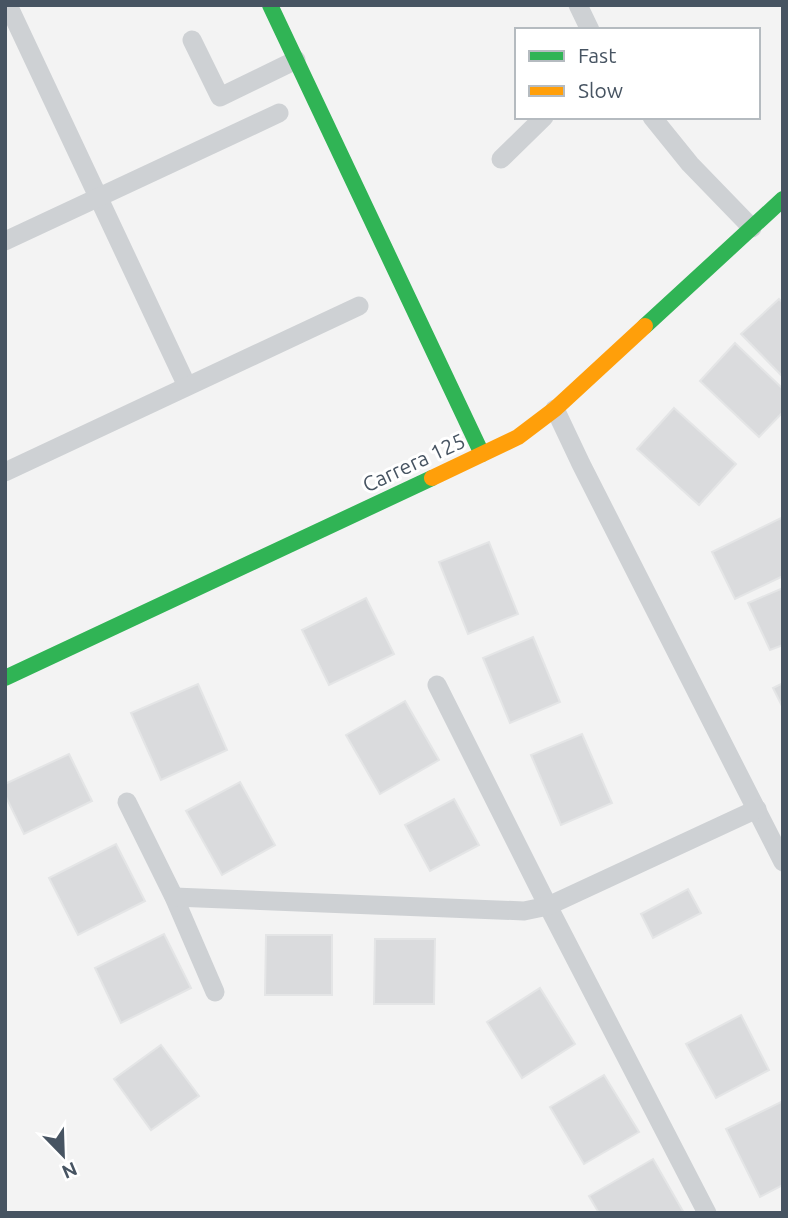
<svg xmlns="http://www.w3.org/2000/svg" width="788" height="1218" viewBox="0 0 788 1218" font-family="Ubuntu,sans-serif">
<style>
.building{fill:#dadbdd;stroke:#e4e5e6;stroke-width:2}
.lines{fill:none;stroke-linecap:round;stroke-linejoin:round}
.lane{stroke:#ced1d4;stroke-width:19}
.fast{stroke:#30b455;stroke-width:16}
.slow{stroke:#ff9f0a;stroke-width:16}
.labels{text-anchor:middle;stroke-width:6;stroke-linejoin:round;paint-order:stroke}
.street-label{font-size:21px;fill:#475462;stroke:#fff}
</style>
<rect width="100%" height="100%" fill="#f3f3f3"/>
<g class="building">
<path d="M779,299L783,303V377L741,334Z"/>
<path d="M735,343L783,389V412L759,437L700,381Z"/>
<path d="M674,408L736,464L699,505L637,449Z"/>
<path d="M783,517V576L735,599L712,552Z"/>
<path d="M489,542L518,614L468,634L439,562Z"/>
<path d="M783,588V645L770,650L748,603Z"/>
<path d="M366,598L394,654L329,685L302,630Z"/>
<path d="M533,637L560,702L510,723L483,658Z"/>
<path d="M783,683V708L773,688Z"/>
<path d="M198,684L227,750L161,780L131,713Z"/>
<path d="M405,701L439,760L380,794L346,735Z"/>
<path d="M582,734L612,803L561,825L531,755Z"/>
<path d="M69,754L92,801L24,834L5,795V784Z"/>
<path d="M240,782L275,845L222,875L186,811Z"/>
<path d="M454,799L479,845L430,871L405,825Z"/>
<path d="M116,844L145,901L78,935L49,878Z"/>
<path d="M688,889L701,913L653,938L641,914Z"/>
<path d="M164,934L191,988L121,1023L95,968Z"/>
<path d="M266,935H332V995H265Z"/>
<path d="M375,939H435L434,1004H374Z"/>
<path d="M540,988L575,1044L522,1078L487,1022Z"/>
<path d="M741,1015L769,1070L716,1098L686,1044Z"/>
<path d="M161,1045L199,1096L151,1130L114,1079Z"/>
<path d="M604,1075L639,1132L584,1164L550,1107Z"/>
<path d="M783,1101V1185L760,1197L726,1129Z"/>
<path d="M653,1159L684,1213H599L589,1196Z"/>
</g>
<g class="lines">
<g class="lane">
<path d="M8,5L187,386"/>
<path d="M578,5L590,30"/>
<path d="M192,40L220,97L296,60"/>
<path d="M652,117L690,164L752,228"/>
<path d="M501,159L544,117"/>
<path d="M5,241L279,113"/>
<path d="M555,409L581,464L783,862"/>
<path d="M5,472L359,306"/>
<path d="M437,685L548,906L707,1213"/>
<path d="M127,802L174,897L215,992"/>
<path d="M174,897L524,911L548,906L757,809"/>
</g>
<g class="fast">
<path d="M270,5L482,454"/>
<path d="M645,326L783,199"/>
<path d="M5,678L432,478"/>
</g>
<path class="slow" d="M432,478L518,437L555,409L645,326"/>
</g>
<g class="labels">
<g class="street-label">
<text transform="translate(414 463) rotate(-25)" y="7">Carrera 125</text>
</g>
</g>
<rect width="788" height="1218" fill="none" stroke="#475462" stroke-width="14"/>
<rect x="515" y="28" width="245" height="91" fill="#ffffff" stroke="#b5bbc0" stroke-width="2"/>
<rect x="529" y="51" width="35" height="10" fill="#30b455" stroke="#b5bbc0" stroke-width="2"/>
<text x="578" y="63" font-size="21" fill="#475462">Fast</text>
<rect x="529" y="86" width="35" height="10" fill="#ff9f0a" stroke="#b5bbc0" stroke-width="2"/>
<text x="578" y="98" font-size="21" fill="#475462">Slow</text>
<g transform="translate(63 1155) rotate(157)" stroke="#ffffff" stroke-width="5" paint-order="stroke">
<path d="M0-5L12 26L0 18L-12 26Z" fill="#475462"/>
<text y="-10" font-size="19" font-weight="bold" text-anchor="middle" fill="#475462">N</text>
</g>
</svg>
